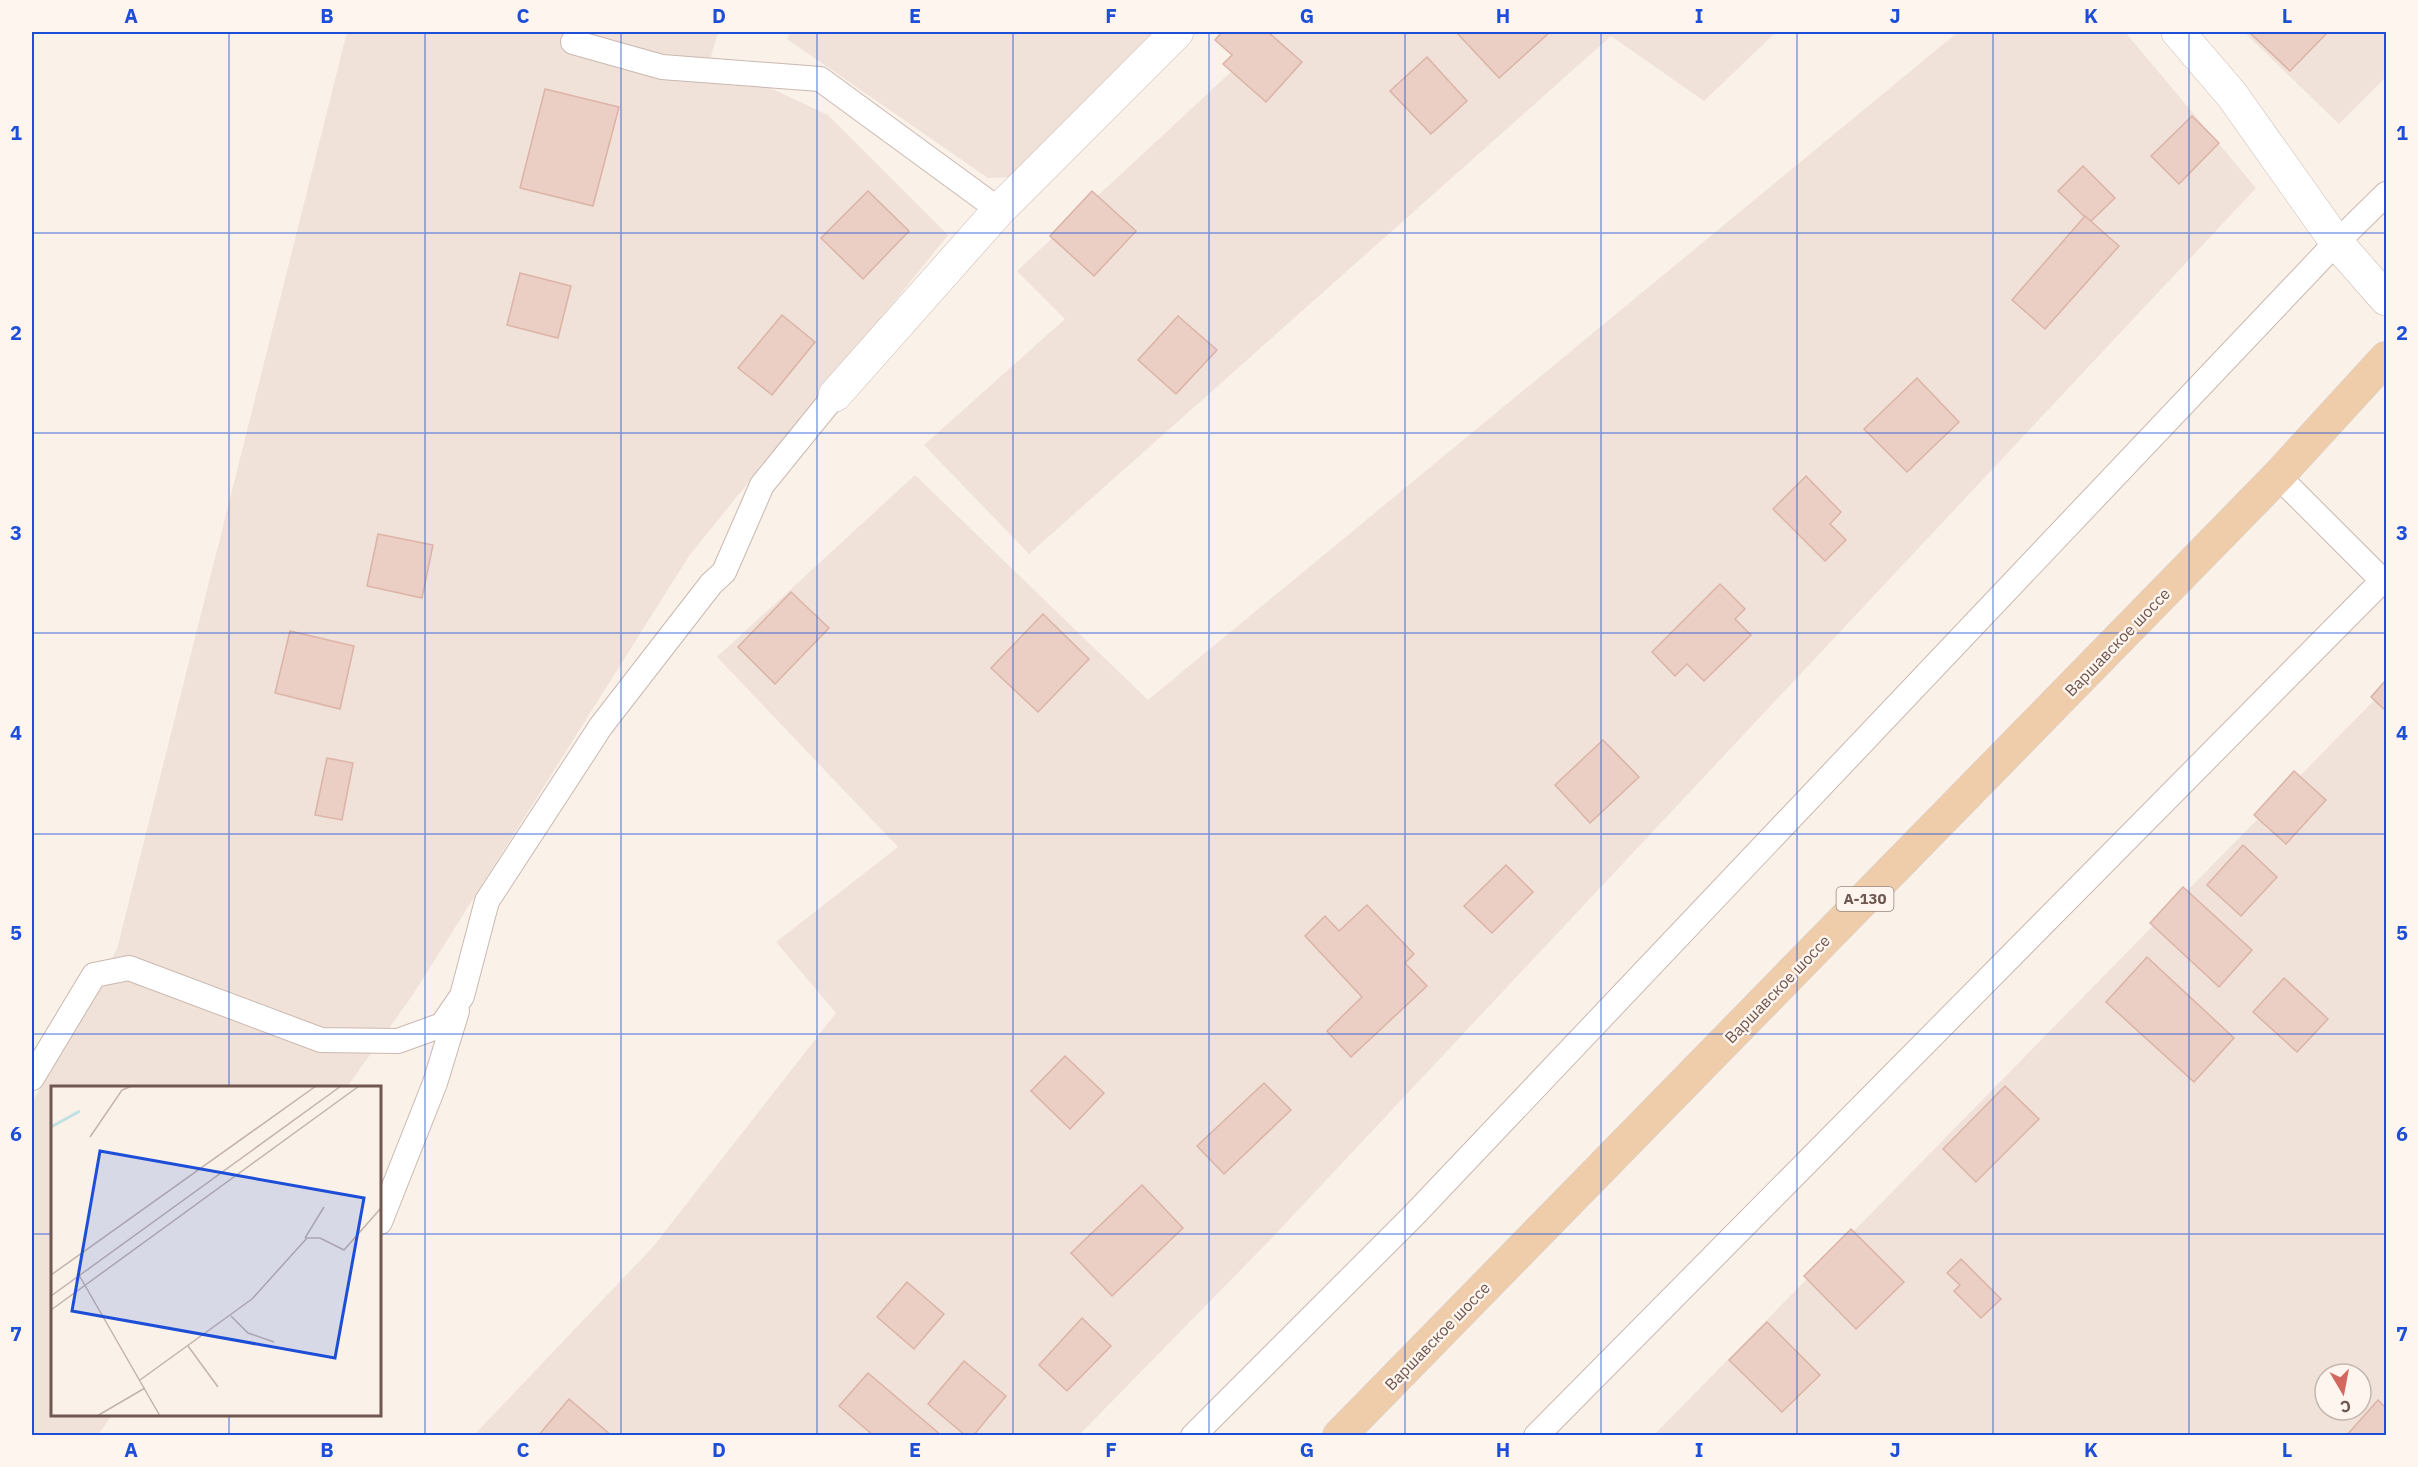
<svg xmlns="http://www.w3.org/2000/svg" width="2418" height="1467" viewBox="0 0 2418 1467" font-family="'IBM Plex Sans',sans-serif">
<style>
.residential{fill:#f0e2d8;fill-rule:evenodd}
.building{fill:#ebcec4;stroke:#dcb3a6;stroke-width:1.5}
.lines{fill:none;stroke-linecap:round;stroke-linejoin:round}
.service-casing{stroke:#cab8b0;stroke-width:26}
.minor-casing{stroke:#cab8b0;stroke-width:34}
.primary-casing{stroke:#d7d0ce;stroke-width:34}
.service{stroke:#fff;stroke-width:24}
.minor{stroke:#fff;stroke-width:33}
.primary{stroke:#efccaa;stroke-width:33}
.grid{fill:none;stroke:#1d4ed8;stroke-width:1.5;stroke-opacity:0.55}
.labels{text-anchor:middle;stroke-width:5;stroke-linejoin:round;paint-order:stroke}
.shield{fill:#fdf5ee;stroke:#9a867f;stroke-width:1.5}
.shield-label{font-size:15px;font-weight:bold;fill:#705750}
.street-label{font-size:16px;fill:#705750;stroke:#fdf5ee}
.inset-river{fill:none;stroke:#bfe1e1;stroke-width:3}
.inset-road{fill:none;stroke:#c3b3ac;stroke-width:1.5}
.view{fill:#1d4ed8;fill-opacity:0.15;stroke:#1d4ed8;stroke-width:3}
.inset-edge{fill:none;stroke:#705750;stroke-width:3}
.neatline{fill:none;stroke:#1d4ed8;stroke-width:2}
.grid-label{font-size:20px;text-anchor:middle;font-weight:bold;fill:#1d4ed8}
</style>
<rect width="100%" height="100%" fill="#faf1e9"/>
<g class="residential">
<path d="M347,32H718L710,60L828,115L948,235L689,556L412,996L347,1087L52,1088V1414L112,1415L98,1435L32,1436V1103L117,949Z"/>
<path d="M790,32H1157L1027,176L988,178L787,39Z"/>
<path d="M1274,32H1776L1704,101L1611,36L1029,554L924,445L1065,319L1017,271Z"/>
<path d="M1958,32H2125L2256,188L1269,1241L1079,1435L473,1436L652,1248L836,1013L776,942L898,847L717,657L915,475L1148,700Z"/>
<path d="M2244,32H2386V77L2339,124Z"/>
<path d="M2386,688V1435H1654ZM2325,1374H2361V1410H2325Z"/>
</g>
<g class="building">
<path d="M1222,32H1268L1302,62L1266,102L1223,64L1232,55L1215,40Z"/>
<path d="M1459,32H1550L1499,78L1457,33Z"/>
<path d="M2249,32H2328L2290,71Z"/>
<path d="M1427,57L1467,101L1431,134L1390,91Z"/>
<path d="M545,89L619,107L593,206L520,188Z"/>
<path d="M2192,116L2219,143L2179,184L2151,156Z"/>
<path d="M2083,166L2115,198L2090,222L2058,191Z"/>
<path d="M868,191L909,231L863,279L821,238Z"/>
<path d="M1092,191L1136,231L1094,276L1050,236Z"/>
<path d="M2085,216L2119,246L2045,329L2012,300Z"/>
<path d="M520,273L571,286L558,338L507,325Z"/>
<path d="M782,315L815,342L772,395L738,368Z"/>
<path d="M1178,316L1217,350L1176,394L1138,360Z"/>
<path d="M1917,378L1959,422L1907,472L1864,429Z"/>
<path d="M1806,476L1841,512L1830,524L1846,540L1825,561L1773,509Z"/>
<path d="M378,534L433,545L422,598L367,586Z"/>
<path d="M1720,584L1745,609L1735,619L1751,635L1704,681L1687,664L1675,676L1652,652Z"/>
<path d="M791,592L829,628L775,684L738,647Z"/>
<path d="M1043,614L1089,659L1038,712L991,668Z"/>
<path d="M290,631L354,646L340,709L275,693Z"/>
<path d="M2386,680V711L2371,697Z"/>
<path d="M1603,740L1639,777L1590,823L1555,785Z"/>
<path d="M327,758L353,763L342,820L315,815Z"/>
<path d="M2294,771L2326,800L2286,844L2254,815Z"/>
<path d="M2243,845L2277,877L2241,916L2207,885Z"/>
<path d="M1506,865L1533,892L1492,933L1464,906Z"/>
<path d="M2183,887L2252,950L2219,987L2150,923Z"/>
<path d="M1367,905L1414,954L1405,963L1427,986L1351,1057L1327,1031L1362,997L1305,936L1325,916L1339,931Z"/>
<path d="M2147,957L2234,1038L2194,1082L2106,1002Z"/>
<path d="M2284,978L2328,1019L2297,1052L2253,1012Z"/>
<path d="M1065,1056L1104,1093L1070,1129L1031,1091Z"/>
<path d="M1264,1083L1291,1110L1224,1174L1197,1146Z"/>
<path d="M2005,1086L2039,1119L1976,1182L1943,1149Z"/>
<path d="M1142,1185L1183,1228L1112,1296L1071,1253Z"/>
<path d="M1851,1229L1904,1282L1856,1329L1804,1276Z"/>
<path d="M1961,1259L2001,1299L1981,1318L1954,1291L1960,1285L1947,1273Z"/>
<path d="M907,1282L944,1314L914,1349L877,1317Z"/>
<path d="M1082,1318L1111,1346L1067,1391L1039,1365Z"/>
<path d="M1767,1322L1820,1375L1782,1412L1729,1360Z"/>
<path d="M964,1361L1006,1396L973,1436H966L928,1404Z"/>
<path d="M868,1373L942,1436H874L839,1406Z"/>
<path d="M569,1399L612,1436H538Z"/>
<path d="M2378,1400L2386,1408V1436H2346Z"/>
</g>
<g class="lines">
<defs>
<g id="service">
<path d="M573,42L662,67L820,79L999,210"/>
<path d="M2278,476L2383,581"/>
<path d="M32,1078L94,975L129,968L321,1040L398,1041L442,1025L462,996L487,901L601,726L711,584L724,572L762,485L835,395"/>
<path d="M380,1222L435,1083L457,1011"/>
<path d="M1193,1436L1413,1216L2329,250L2386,194"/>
<path d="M1536,1436L2386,577"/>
</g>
<g id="minor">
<path d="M2178,32L2232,95L2337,243L2386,299"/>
<path d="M835,395L999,210L1177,32"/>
</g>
<path id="primary" d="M1339,1436L2278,476L2386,358"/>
</defs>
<use href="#service" class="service-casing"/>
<use href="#minor" class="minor-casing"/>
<use href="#primary" class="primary-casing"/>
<use href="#service" class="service"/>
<use href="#minor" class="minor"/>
<use href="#primary" class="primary"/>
</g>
<path class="grid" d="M229,32V1088M425,32V1436M621,32V1436M817,32V1436M1013,32V1436M1209,32V1436M1405,32V1436M1601,32V1436M1797,32V1436M1993,32V1436M2189,32V1436M32,233H2386M32,433H2386M32,633H2386M32,834H2386M32,1034H2386M32,1234H52M380,1234H2386M229,1414V1436"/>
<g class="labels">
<rect class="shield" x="1836.5" y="887" width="57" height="24" rx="4.5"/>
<g class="shield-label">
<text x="1865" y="904">А-130</text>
</g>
<g class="street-label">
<text transform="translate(2117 642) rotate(-46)" y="6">Варшавское шоссе</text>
<text transform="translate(1777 989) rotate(-46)" y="6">Варшавское шоссе</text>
<text transform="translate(1437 1336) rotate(-46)" y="6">Варшавское шоссе</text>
</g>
</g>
<g transform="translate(51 1086)">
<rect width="330" height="330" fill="#faf1e9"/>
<path class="inset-river" d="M0,41L29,25"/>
<path class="inset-road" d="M39,51L71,4L81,0M254,152L273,121M0,189L265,0M28,189L109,330M0,210L290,0M0,224L308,0M180,230L197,247L223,256M137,260L167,301M89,294L201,213L256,152H269L293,164L330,122M46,330L94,302"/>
<path class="view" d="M49,65L313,112L284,272L21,225Z"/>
<rect width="330" height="330" class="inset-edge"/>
</g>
<rect width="2418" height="1467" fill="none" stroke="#fdf5ee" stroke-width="66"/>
<g transform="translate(2343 1392) rotate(170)"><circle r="28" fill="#fdf5ee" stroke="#c5b6af" stroke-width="1.5"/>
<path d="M0-4.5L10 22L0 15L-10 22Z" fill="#d3685e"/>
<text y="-9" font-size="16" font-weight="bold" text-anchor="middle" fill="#705750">С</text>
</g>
<rect x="33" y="33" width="2352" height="1401" class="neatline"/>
<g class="grid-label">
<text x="131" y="23">A</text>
<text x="327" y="23">B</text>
<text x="523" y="23">C</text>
<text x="719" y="23">D</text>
<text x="915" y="23">E</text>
<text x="1111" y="23">F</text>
<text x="1307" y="23">G</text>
<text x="1503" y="23">H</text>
<text x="1699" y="23">I</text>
<text x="1895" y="23">J</text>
<text x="2091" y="23">K</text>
<text x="2287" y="23">L</text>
<text x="16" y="140">1</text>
<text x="2402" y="140">1</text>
<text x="16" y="340">2</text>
<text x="2402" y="340">2</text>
<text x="16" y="540">3</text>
<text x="2402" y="540">3</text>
<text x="16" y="740">4</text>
<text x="2402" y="740">4</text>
<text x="16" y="940">5</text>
<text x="2402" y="940">5</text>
<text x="16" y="1141">6</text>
<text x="2402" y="1141">6</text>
<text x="16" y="1341">7</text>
<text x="2402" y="1341">7</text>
<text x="131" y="1457">A</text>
<text x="327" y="1457">B</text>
<text x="523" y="1457">C</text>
<text x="719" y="1457">D</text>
<text x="915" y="1457">E</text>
<text x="1111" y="1457">F</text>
<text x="1307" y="1457">G</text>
<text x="1503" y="1457">H</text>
<text x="1699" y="1457">I</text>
<text x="1895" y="1457">J</text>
<text x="2091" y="1457">K</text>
<text x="2287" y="1457">L</text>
</g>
</svg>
